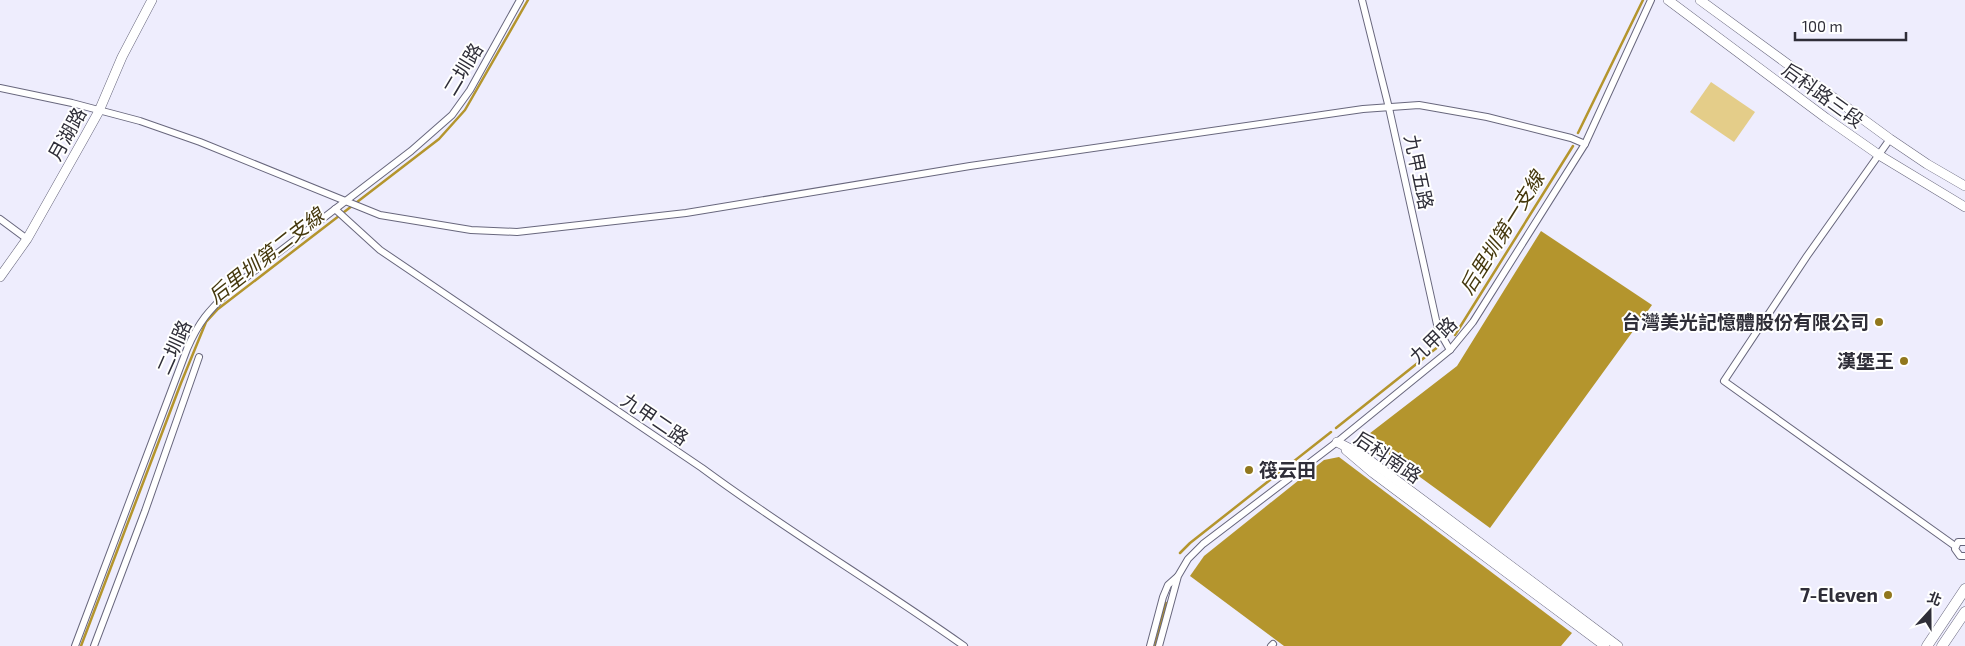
<svg xmlns="http://www.w3.org/2000/svg" width="1965" height="646" viewBox="0 0 1965 646" font-family="'Exo 2','Noto Sans TC',sans-serif">
<style>
.park{fill:#e4cd89}
.water{fill:#b4952d}
.lines{fill:none;stroke-linecap:round;stroke-linejoin:round}
.stream{stroke:#b4952d;stroke-width:2.5}
.street-casing{stroke:#68677d;stroke-width:8}
.secondary-casing{stroke:#68677d;stroke-width:10}
.primary-casing{stroke:#68677d;stroke-width:11}
.street{stroke:#fff;stroke-width:6}
.secondary{stroke:#fff;stroke-width:9}
.primary{stroke:#fff;stroke-width:10}
.poi-dot{fill:#91771d;stroke:#fff;stroke-width:2}
.labels{text-anchor:middle;stroke-width:4;stroke-linejoin:round;paint-order:stroke}
.street-label{font-size:19px;fill:#2f2e38;stroke:#fff}
.poi-label{font-size:19px;font-weight:bold;fill:#2f2e38;stroke:#fff;text-anchor:end}
.water-label{font-size:20px;font-style:italic;fill:#45380d;stroke:#fff}
</style>
<rect width="100%" height="100%" fill="#eeedfd"/>
<path class="park" d="M1711,82L1755,112L1734,142L1690,112Z"/>
<g class="water">
<path d="M1541,231L1652,305L1490,528L1365,437L1457,366Z"/>
<path d="M1339,457L1572,633L1561,646H1284L1190,576L1204,556L1324,460Z"/>
</g>
<g class="lines">
<g class="stream">
<path d="M1578,133L1643,0"/>
<path d="M1455,335L1573,146"/>
<path d="M1336,428L1439,346"/>
<path d="M1180,553L1190,543L1331,432"/>
<path d="M81,646L181,383L206,322L218,309L439,139L465,110L528,0"/>
<path d="M1155,646L1166,603"/>
</g>
<defs>
<g id="street">
<path d="M1362,0L1389,108L1438,329L1450,350"/>
<path d="M0,88L72,103L140,121L200,142L380,215L471,230L517,232L686,213L970,166L1363,109L1419,105L1487,117L1571,138L1585,144"/>
<path d="M1890,139L1807,256L1724,381L1955,546"/>
<path d="M335,209L380,250L702,468C787,531 878,585 964,646"/>
<path d="M0,219L27,239"/>
<path d="M1965,542H1958L1955,549L1960,556H1965"/>
<path d="M75,646L187,349C200,319 210,310 232,288L411,151L452,115L470,90L520,0"/>
<path d="M94,646L145,511L199,357"/>
<path d="M1150,646L1163,597L1168,585L1177,577"/>
<path d="M1159,646L1178,576L1188,559L1203,544L1337,442L1450,350L1473,322L1585,144L1651,0"/>
<path d="M1271,646L1273,644"/>
</g>
<g id="secondary">
<path d="M1668,0L1826,118L1879,155L1965,207"/>
<path d="M1700,0L1890,139L1927,164L1965,186"/>
<path d="M0,277L27,239L84,138L99,111L122,57L152,0"/>
<path d="M1337,442L1364,456L1618,646"/>
<path d="M1346,450L1373,473L1605,646"/>
</g>
<g id="primary">
<path d="M1927,646L1965,589"/>
<path d="M1942,646L1965,612"/>
</g>
</defs>
<use href="#street" class="street-casing"/>
<use href="#secondary" class="secondary-casing"/>
<use href="#primary" class="primary-casing"/>
<use href="#street" class="street"/>
<use href="#secondary" class="secondary"/>
<use href="#primary" class="primary"/>
</g>
<g class="poi-dot">
<circle cx="1879" cy="322" r="5"/>
<circle cx="1904" cy="361" r="5"/>
<circle cx="1249" cy="470" r="5"/>
<circle cx="1888" cy="595" r="5"/>
</g>
<g class="labels">
<g class="street-label">
<text transform="translate(463 69) rotate(-59)" y="7">二圳路</text>
<text transform="translate(1823 95) rotate(36)" y="7">后科路三段</text>
<text transform="translate(67 134) rotate(-61)" y="7">月湖路</text>
<text transform="translate(1419 172) rotate(78)" y="7">九甲五路</text>
<text transform="translate(1433 340) rotate(-44)" y="7">九甲路</text>
<text transform="translate(174 347) rotate(-66)" y="7">二圳路</text>
<text transform="translate(655 419) rotate(34)" y="7">九甲二路</text>
<text transform="translate(1388 457) rotate(34)" y="7">后科南路</text>
</g>
<g class="poi-label">
<text x="1869" y="329">台灣美光記憶體股份有限公司</text>
<text x="1894" y="368">漢堡王</text>
<text x="1259" y="477" text-anchor="start">筏云田</text>
<text x="1878" y="602">7-Eleven</text>
</g>
<g class="water-label">
<text transform="translate(1502 233) rotate(-58)" y="7">后里圳第一支線</text>
<text transform="translate(266 256) rotate(-38)" y="7">后里圳第二支線</text>
</g>
</g>
<g transform="translate(1930 611) rotate(21)" stroke="#ffffff" stroke-width="4" paint-order="stroke">
<path d="M0-4L9 19L0 12L-9 19Z" fill="#2f2e38"/>
<text y="-8" font-size="14" font-weight="bold" text-anchor="middle" fill="#2f2e38">北</text>
</g>
<path d="M1795 32v8h111v-8" fill="none" stroke="#2f2e38" stroke-width="2.5"/>
<text x="1802" y="32" font-size="15" fill="#2f2e38" stroke="#ffffff" stroke-width="4" paint-order="stroke">100 m</text>
</svg>
